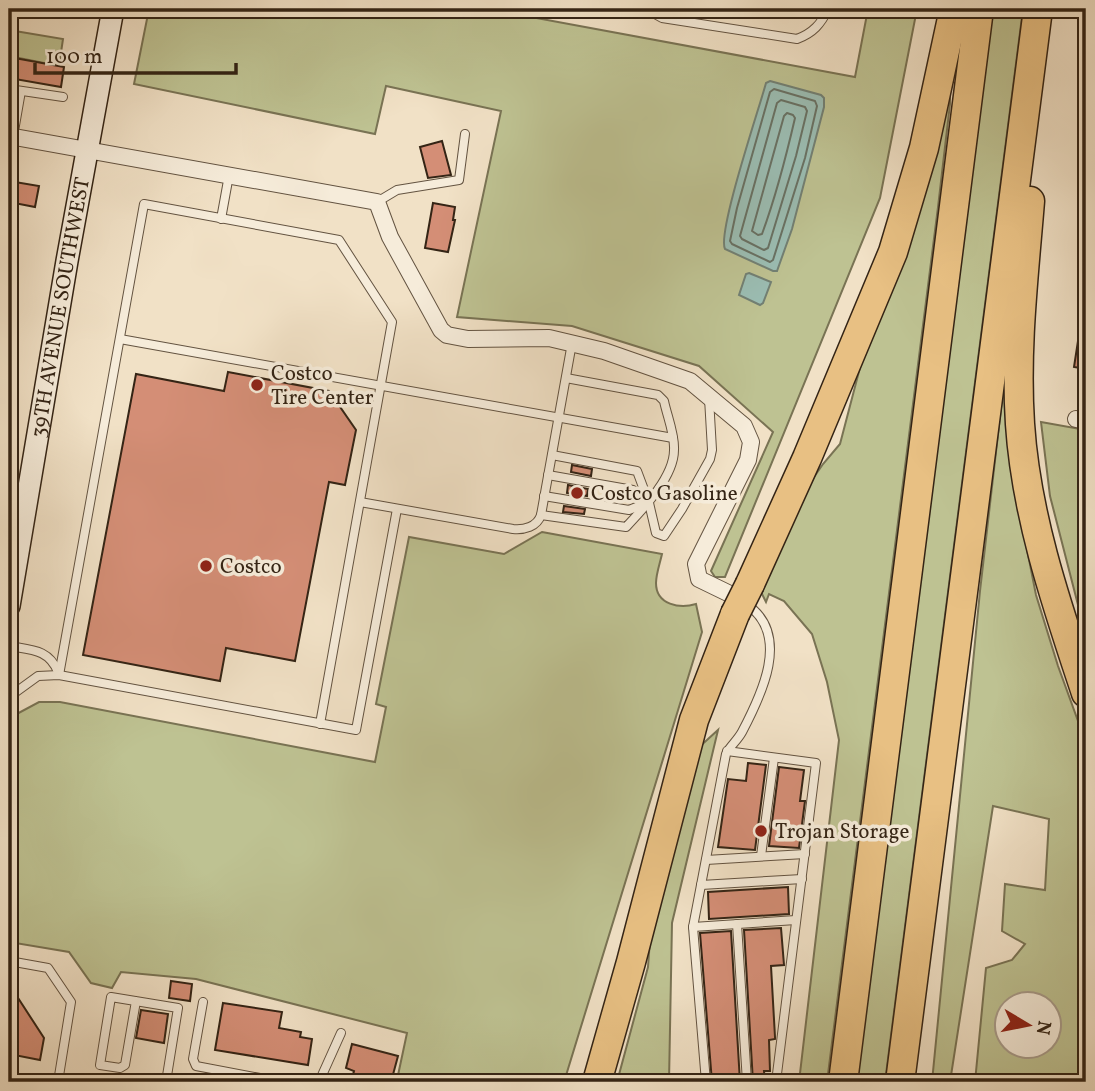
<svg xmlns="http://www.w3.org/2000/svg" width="1095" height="1091" viewBox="0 0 1095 1091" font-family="Vollkorn,serif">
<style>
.green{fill:#bec292;stroke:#797354;stroke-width:2;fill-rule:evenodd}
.water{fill:#9bbeb4;stroke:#728074;stroke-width:2}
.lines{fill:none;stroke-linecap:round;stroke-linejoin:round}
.shore{stroke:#687164;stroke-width:2}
.building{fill:#d48e76;stroke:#342415;stroke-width:2}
.lane-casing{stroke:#635341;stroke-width:10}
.street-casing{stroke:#635341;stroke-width:18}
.secondary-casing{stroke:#342415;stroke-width:24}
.highway-casing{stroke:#342415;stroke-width:31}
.lane{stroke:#f6ecda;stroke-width:8}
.street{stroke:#f6ecda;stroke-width:16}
.secondary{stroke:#f6ecda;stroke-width:21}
.highway{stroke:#e8c083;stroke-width:28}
.highway-bridge-casing{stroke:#342415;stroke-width:31;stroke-linecap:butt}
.highway-bridge{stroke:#e8c083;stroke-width:28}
.poi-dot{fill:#8f2418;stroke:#f6ecda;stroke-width:2.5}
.labels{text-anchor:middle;stroke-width:7;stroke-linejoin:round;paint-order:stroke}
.street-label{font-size:21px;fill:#342415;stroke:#f6ecda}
.poi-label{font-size:21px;fill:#342415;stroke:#f6ecda;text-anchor:start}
</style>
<rect width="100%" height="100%" fill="#f1e1c6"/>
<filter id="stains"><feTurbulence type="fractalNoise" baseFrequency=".00286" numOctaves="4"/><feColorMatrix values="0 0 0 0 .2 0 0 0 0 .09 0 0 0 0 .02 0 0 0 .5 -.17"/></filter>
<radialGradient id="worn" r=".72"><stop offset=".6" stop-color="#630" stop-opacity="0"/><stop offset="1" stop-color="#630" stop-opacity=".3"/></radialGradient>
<g class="green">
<path d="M149,9H488L855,77L868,9H917L880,198L725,577H715L711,571L773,432L699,366L572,326L457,317L501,111L386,86L375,134L134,84Z"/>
<path d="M992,9H1023L885,1082H855Z"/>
<path d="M9,30L63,39L59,66L9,56Z"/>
<path d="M950,86V104L938,207L827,1082H799L839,740L827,682L812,634L784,601L769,594L766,602L759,588L799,499L823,464L840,444L862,360Z"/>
<path d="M1009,339L1021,519L1036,595L1058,666L1086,743V1082H975L986,968L1012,960L1025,944L1002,931L1005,884L1045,890L1049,819L993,806L950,1082H932L980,591ZM1007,1004H1050V1046H1007Z"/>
<path d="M1041,422L1086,430V636L1050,496Z"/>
<path d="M542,532L662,554C660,563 656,574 656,583C656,605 680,609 696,604L702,632L564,1082H402L397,1080L407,1033L196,979L121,972L112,988L91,983L69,952L9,942V741L13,716L39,702H60L375,762L386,707L376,704L409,537L504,554Z"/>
<path d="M718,730L672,923L669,1082H617L648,967L651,926L697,749Z"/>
</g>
<g class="water">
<path d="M770,81L821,95L824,98V107L792,229L777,271H773L725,249C717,233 759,109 766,83Z"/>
<path d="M749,273L771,282L763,303L760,305L739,295L746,274Z"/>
</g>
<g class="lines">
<g class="shore">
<path d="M774,89L815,101L817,106L805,158L773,260L770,262L732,244L730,241L737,208L770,92Z"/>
<path d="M781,100L805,107L807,111L796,156L768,248L764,250L742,239L740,236L777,103Z"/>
<path d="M787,113L793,115L795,118C786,157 776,196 762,234L758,235L752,231L784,116Z"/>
</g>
</g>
<g class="building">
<path d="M9,57L64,67L61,87L9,78Z"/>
<path d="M442,141L451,175L428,178L420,147Z"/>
<path d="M9,181L39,186L35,207L9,202Z"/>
<path d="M433,203L455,207L453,220H455L448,252L425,248Z"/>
<path d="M1080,328H1086V369L1074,367Z"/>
<path d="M228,372L329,391L356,430L345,485L329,482L295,661L226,648L220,681L83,655L136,374L224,391Z"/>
<path d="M572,465L592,469L591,476L571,472Z"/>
<path d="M568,485L588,489L587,496L567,493Z"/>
<path d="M564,506L585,509L584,514L563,512Z"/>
<path d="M748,763L766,765L755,850L718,847L728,779L746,781Z"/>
<path d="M779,767L804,770L800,801H805L799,848L769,846Z"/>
<path d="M788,887L789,914L709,919L708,892Z"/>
<path d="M781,928L784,965L771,966L775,1037V1039L769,1040L770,1071H764L765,1082H753L744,930Z"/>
<path d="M731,931L740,1082H712L700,933Z"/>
<path d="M171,981L192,984L190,1001L169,998Z"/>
<path d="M9,984L44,1038L40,1060L9,1054Z"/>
<path d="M223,1003L282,1012L279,1028L301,1032L300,1037L312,1039L308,1065L215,1050Z"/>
<path d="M141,1010L168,1014L164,1043L136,1038Z"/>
<path d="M352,1044L398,1056L391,1082H351L354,1071L346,1068Z"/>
</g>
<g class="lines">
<defs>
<g id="lane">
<path d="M38,9L67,14L68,9"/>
<path d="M646,9L662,18L797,39C813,33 821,24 828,9"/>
<path d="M9,89L63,97"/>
<path d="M13,137L21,91"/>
<path d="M377,202L397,190L459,180L465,134"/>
<path d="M221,219L229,175"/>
<path d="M120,339L673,438"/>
<path d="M552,455L637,471L649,503L656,533L664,536L682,509L710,459L712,450L709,398"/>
<path d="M548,475L633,490L646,501"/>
<path d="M544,496L629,510L644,504"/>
<path d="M360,502L513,529C524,530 537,527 541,515L572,343"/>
<path d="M541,515L626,527C643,509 674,477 674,450C675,434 667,416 664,401L658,395L566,378"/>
<path d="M9,646C31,650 49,649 58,672"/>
<path d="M59,675L144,204L339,240L392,322L320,724"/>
<path d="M9,697L38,676L59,675L356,730L397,509"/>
<path d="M727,751L816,763L776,1082"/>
<path d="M761,856L774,758"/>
<path d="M706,860L805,854"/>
<path d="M701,885L802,879"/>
<path d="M737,924L747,1082"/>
<path d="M693,927L796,920"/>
<path d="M9,961L48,968L71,1002L58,1082"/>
<path d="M136,1001L125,1065L120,1068L100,1065L111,997L178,1008L166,1082"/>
<path d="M203,1002L193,1059L196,1066L281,1082"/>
<path d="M319,1082L341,1033"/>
<path d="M706,1082L693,927L726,754C730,746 737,741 742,732C761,696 792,634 746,604"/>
</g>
<g id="street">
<path d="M9,136L377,202L390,237L441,330L447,335L468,339L549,338L604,351L690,381L744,426L751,442L748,460L696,564L699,579L732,595"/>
<path d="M1076,419L1086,421"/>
</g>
<g id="secondary">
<path id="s1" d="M9,606L67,261L113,9"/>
</g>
<g id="highway">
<path d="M1030,201C1024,275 1015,350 1020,424C1026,516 1057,606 1086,693"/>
<path d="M750,584L807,458L893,252L924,148L954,9"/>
<path d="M597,1082L631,962L694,720L735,614"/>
<path d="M843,1082L979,9"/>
<path d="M900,1082L1038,9"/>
</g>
</defs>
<use href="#lane" class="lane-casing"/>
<use href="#street" class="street-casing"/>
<use href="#secondary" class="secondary-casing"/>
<use href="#highway" class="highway-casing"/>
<use href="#lane" class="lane"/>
<use href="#street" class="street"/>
<use href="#secondary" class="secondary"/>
<use href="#highway" class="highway"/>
<defs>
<path id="highway-bridge" d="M735,614L750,584"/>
</defs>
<use href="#highway-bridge" class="highway-bridge-casing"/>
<use href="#highway-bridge" class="highway-bridge"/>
</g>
<g class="poi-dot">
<circle cx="257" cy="385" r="7"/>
<circle cx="577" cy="493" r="7"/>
<circle cx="206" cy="566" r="7"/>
<circle cx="761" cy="831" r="7"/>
</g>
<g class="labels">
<g class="street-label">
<text dy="7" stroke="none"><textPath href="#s1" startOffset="303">39TH AVENUE SOUTHWEST</textPath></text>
</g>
<g class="poi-label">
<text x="271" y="380">Costco<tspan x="271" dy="24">Tire Center</tspan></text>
<text x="591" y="500">Costco Gasoline</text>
<text x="220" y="573">Costco</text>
<text x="775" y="838">Trojan Storage</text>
</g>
</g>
<rect width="1095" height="1091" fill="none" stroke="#f1e1c6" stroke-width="35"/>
<rect x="10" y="10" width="1074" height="1070" fill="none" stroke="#342415" stroke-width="3.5"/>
<rect x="18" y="18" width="1060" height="1056" fill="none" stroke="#342415" stroke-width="2"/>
<g transform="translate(1028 1025) rotate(100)"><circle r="33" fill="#f6ecda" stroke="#a89c8b" stroke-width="2"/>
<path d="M0-5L12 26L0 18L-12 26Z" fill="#8f2418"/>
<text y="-10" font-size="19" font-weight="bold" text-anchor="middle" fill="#342415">N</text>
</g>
<path d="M35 63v10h201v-10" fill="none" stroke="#342415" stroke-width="3.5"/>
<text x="46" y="63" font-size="21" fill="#342415" stroke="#f6ecda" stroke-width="5" paint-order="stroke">100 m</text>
<rect width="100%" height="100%" filter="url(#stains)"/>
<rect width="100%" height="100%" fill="url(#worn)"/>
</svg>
